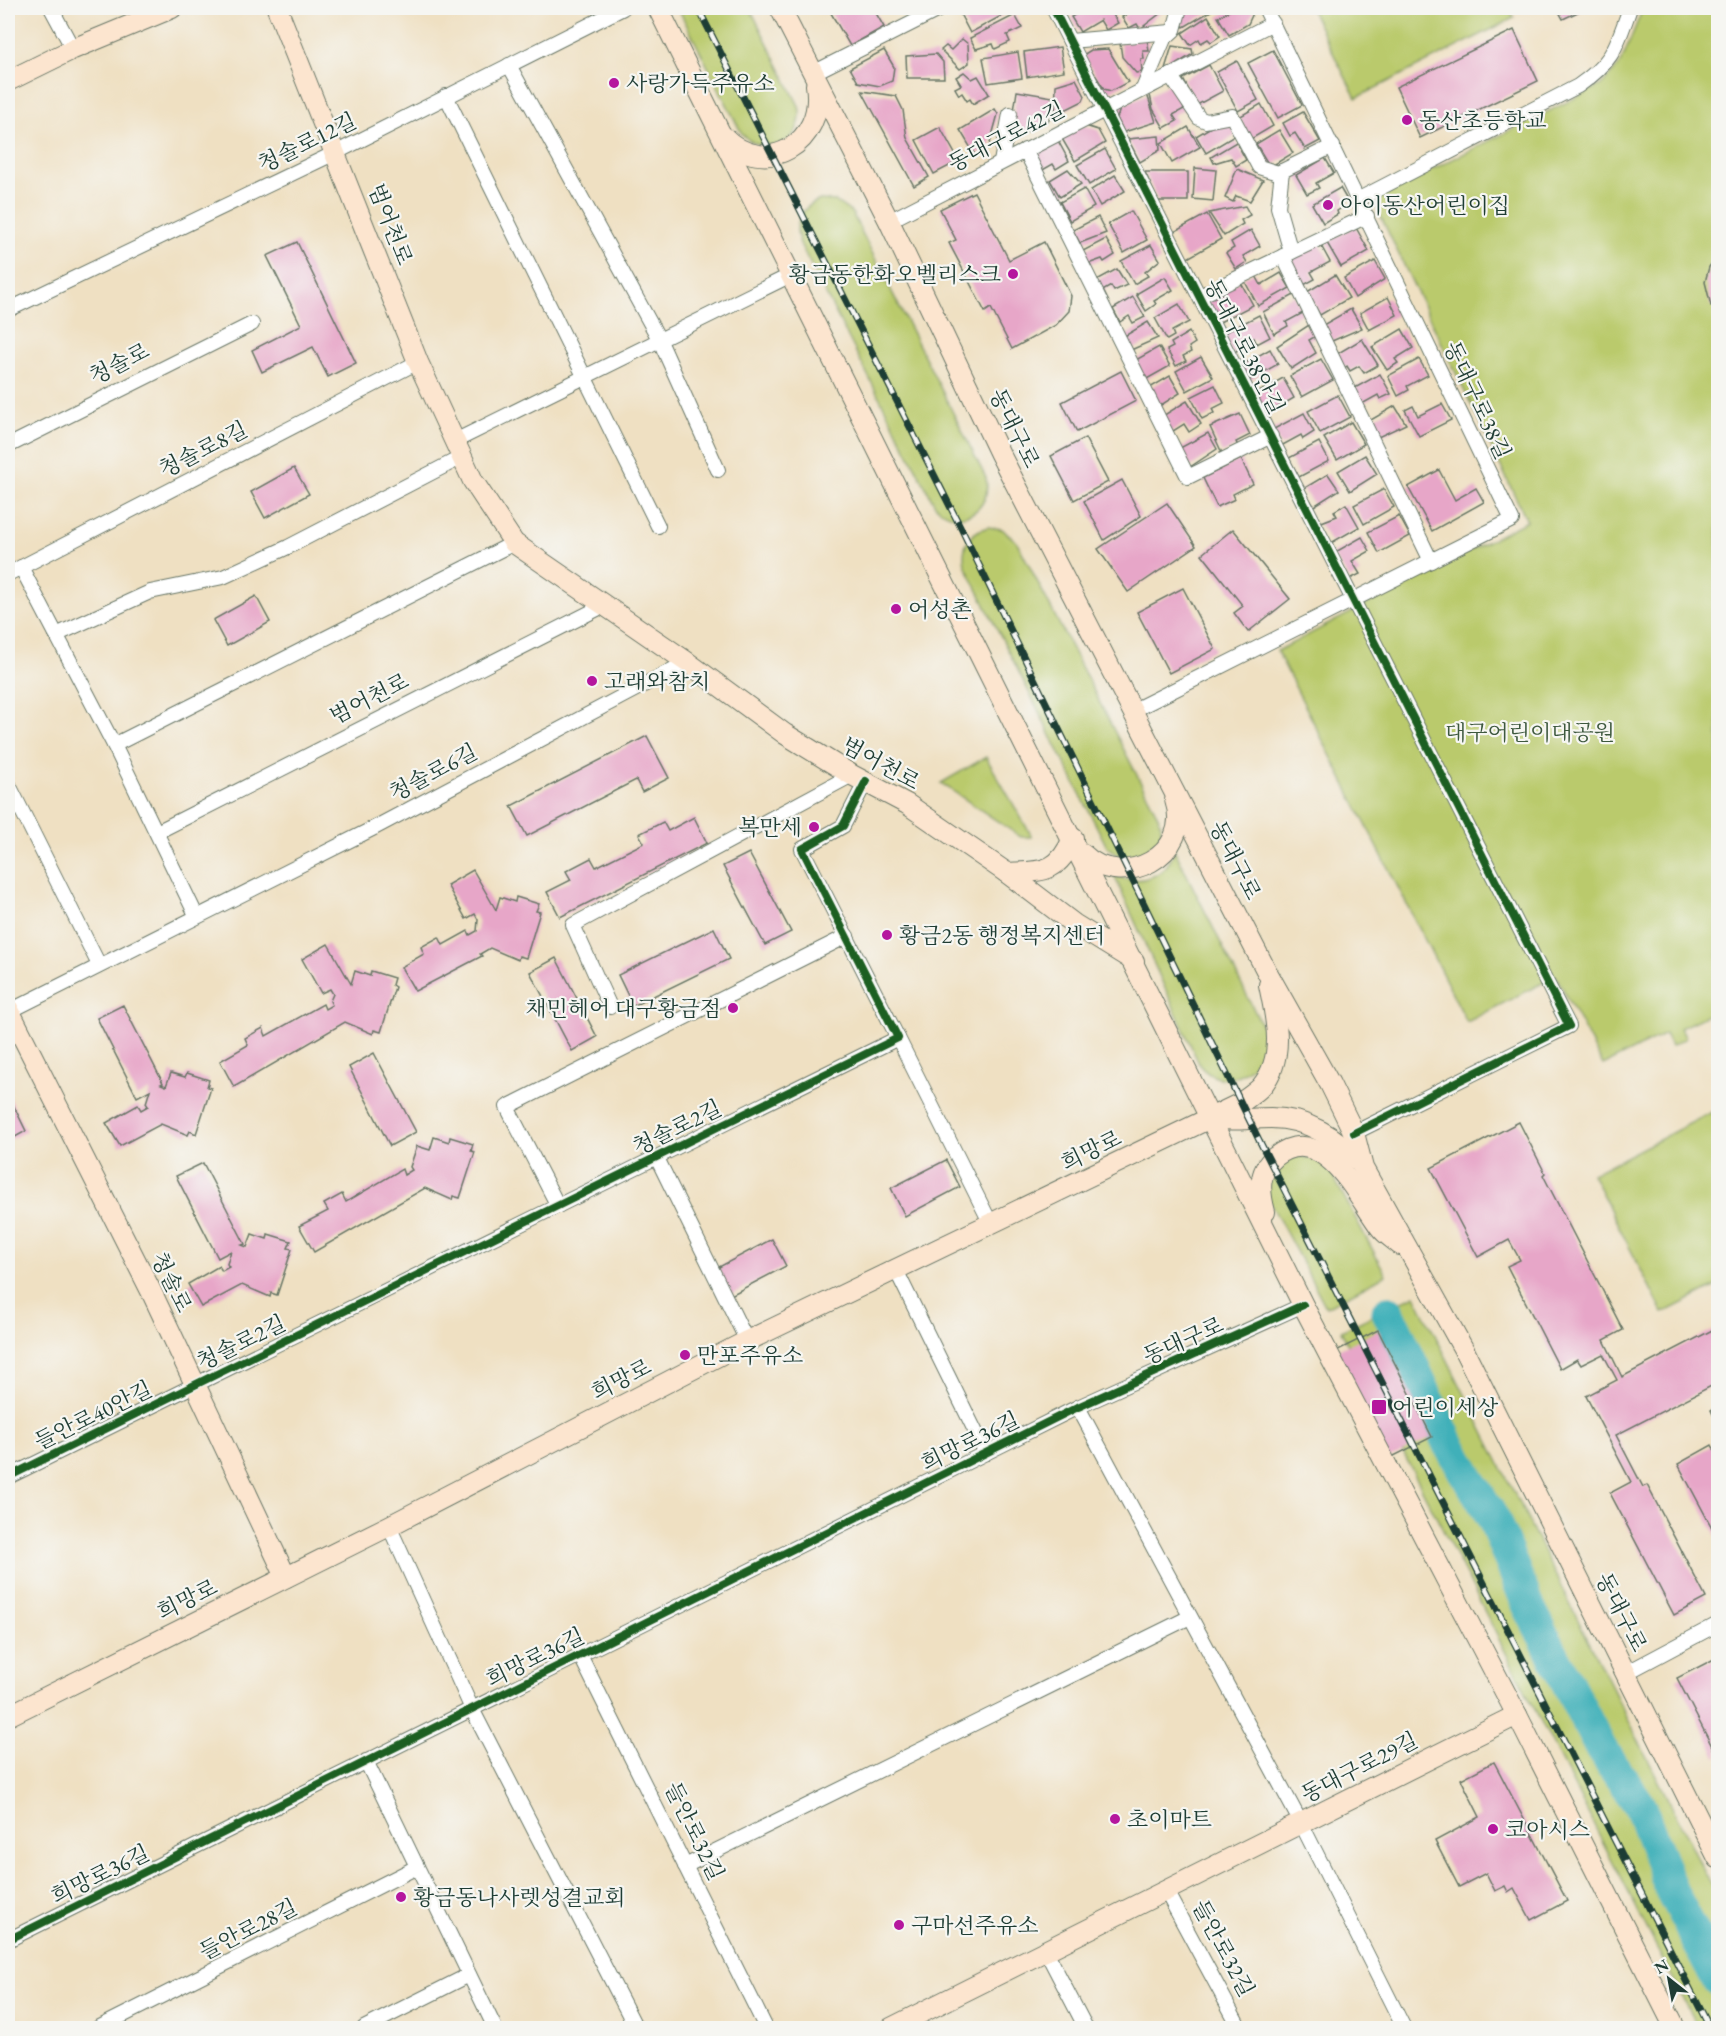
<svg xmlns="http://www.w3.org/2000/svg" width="1726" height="2036" viewBox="0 0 1726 2036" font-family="'EB Garamond','Noto Serif KR',serif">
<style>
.green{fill:#baca6c;stroke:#6c8450;stroke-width:1.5}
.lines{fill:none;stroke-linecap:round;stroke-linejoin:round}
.river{stroke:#40b0b9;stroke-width:33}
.building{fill:#e7a6c8}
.street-casing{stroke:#687666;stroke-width:16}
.secondary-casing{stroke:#687666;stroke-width:22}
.street{stroke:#fff;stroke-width:14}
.secondary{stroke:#fce5cf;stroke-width:20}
.rail-casing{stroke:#1f3d34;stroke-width:7}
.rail{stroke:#f6f6f2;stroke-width:4.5;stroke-dasharray:14;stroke-linecap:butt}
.cycleway-casing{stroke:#f6f6f2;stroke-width:11}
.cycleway{stroke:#1b5e20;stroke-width:8}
.poi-dot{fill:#b5179e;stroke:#f6f6f2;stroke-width:2}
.labels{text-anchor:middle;stroke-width:4.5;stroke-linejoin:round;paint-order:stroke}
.poi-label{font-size:22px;fill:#1f3d34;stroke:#f6f6f2;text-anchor:start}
.street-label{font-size:22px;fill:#1f3d34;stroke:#f6f6f2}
.park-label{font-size:22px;fill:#3e593f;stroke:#f6f6f2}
</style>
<rect width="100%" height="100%" fill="#f6f6f2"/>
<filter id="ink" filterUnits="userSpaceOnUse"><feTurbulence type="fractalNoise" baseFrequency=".0167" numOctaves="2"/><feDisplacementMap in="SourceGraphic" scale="12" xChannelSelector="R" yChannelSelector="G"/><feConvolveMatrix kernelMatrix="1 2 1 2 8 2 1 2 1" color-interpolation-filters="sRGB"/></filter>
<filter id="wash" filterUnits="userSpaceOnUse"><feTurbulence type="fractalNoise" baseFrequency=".008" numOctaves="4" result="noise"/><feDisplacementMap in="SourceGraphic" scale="24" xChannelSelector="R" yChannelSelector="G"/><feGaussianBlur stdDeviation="1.35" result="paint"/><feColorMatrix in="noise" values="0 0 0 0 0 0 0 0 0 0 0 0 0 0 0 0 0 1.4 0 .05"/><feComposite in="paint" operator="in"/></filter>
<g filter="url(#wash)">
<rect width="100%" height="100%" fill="#efe0c2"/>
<g class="green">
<path d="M678,8H750L799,106C807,141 766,160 742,134Z"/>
<path d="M1310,8H1509L1514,18L1356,98Z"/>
<path d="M1643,8H1718V1010L1680,1028L1686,1038L1671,1046L1665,1034L1603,1065L1556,976L1467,1022L1277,651L1527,521L1378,211L1381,195L1601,85L1621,63Z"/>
<path d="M820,200L835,201L852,213L986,478C993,511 958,530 935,505L801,246C792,226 799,208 820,200Z"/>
<path d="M988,527L1002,529L1017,542L1158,816C1166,834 1158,846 1143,857L1121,858L1106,845L965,565C961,547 969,532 988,527Z"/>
<path d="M986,757L1031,835V837H1021L941,783Z"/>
<path d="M1174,849L1266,1034C1266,1066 1226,1096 1200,1066L1114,875C1138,886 1168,878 1174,849Z"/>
<path d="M1714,1111L1718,1120V1285L1663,1313L1592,1174Z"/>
<path d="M1293,1154L1326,1163L1386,1275L1326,1307L1266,1195L1267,1177Z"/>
<path d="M1415,1295L1718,1899V2028H1698L1341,1331Z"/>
</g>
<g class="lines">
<path class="river" d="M1388,1312L1449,1445L1494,1520L1528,1605L1601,1749L1639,1804L1672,1892L1718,1980"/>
</g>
<g id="blocks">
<g class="building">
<path d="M828,8H873L884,27L850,46Z"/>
<path d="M962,8H1013L1014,9L970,33L958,10Z"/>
<path d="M1087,8H1109L1118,23L1106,30L1100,20L1080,32L1071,17Z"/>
<path d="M1137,8H1159L1162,12L1140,29L1137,24L1129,28L1122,17Z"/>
<path d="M1182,8H1216L1184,27L1180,20Z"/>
<path d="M1234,8H1251L1254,11L1248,24L1229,35L1218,17Z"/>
<path d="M1557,8H1586L1563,19Z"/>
<path d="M1015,15L1022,28L1007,35L1010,42L995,49L993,44L976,49L970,38Z"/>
<path d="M1208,16L1220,36L1211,42L1208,39L1201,43L1199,39L1190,45L1182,33Z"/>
<path d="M1514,30L1538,81L1420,138L1396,87Z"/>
<path d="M962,39L968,44L969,63L960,69L941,50L946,46L951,50Z"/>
<path d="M1147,39L1149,51H1143L1144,59H1141L1142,72L1136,73L1122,57L1120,43Z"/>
<path d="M1172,46L1192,49L1193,54L1164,72Z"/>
<path d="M1060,47L1064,71L1027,77L1024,52Z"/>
<path d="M1108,49L1128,82L1111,91L1104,89L1083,55L1091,50Z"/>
<path d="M884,50L894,67L892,81L880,86L858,82L850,68Z"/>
<path d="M1273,50L1302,105L1278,118L1248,63Z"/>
<path d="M1018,52L1022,78L988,83L983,58Z"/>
<path d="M936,54L943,62L944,78H907L906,56Z"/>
<path d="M1237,61L1258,100L1238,111L1217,72Z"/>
<path d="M1209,65L1223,91L1197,105L1183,79Z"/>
<path d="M964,72L972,79L978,76L989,94L973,104L970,99L967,101L962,93L959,95L955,88L961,85L956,77Z"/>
<path d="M1076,79L1085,96L1083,101L1055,115L1056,85Z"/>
<path d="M1170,83L1184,109L1173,115L1177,121L1164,128L1153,109L1150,95Z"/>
<path d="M862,91L896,96L903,110L907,138L929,177L914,186Z"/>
<path d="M1017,91L1053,97L1049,120L1025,133L1011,131Z"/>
<path d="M1147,94L1156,122L1124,132L1117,118L1121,106Z"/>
<path d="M1261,104L1273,126L1251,139L1239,117Z"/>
<path d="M995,109L998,114L989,147L975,155L960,130Z"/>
<path d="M1303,112L1320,141L1305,149L1295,133L1290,136L1283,123Z"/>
<path d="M1226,118L1236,135L1206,153L1196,136Z"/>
<path d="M1082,125L1098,130L1105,143L1075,161L1061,137Z"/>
<path d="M940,127L959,161L934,174L916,140Z"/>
<path d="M1188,127L1200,147L1172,163L1161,143Z"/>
<path d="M1279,130L1293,153L1270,167L1256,144Z"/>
<path d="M1159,136L1160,150L1140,162L1128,139Z"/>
<path d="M1056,137L1069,161L1056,169L1053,164L1041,171L1033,156L1034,149Z"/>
<path d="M1236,142L1246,160L1236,166L1231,158L1214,163L1211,157Z"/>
<path d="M1105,149L1116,169L1089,185L1077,165Z"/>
<path d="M1325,158L1334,173L1316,183L1319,188L1307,194L1296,175Z"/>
<path d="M1195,168L1216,170L1213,201L1193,199Z"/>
<path d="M1068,169L1081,184L1060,197L1050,180Z"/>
<path d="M1237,169L1263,180L1250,201L1236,196L1233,202L1225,198Z"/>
<path d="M1145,172H1188V201H1158Z"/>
<path d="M1115,175L1125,191L1100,206L1091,190Z"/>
<path d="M1340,188L1347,200L1341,203L1343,207L1337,211L1338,214L1323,223L1312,204Z"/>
<path d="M1084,189L1094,207L1070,221L1060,202Z"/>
<path d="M974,192L1009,260L1044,242L1071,296L1069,311L1056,325L1012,349L991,308L985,312L949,243L956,240L940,209Z"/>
<path d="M1245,206L1250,215L1241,220L1243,224L1224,236L1209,213Z"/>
<path d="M1131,211L1147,240L1124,253L1108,224Z"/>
<path d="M1207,214L1221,239L1186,259L1172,233Z"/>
<path d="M1098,217L1106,233L1080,243L1073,230Z"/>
<path d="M1355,226L1369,251L1341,267L1327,243Z"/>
<path d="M1251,230L1260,246L1243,256L1247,262L1236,269L1226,253L1234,248L1231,242Z"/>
<path d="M1106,239L1115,255L1104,262L1102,259L1088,264L1081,252Z"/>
<path d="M297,242L356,363L328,377L313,347L262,372L252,350L301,325L267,256Z"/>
<path d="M1319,242L1330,262L1311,272L1315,279L1302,286L1291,258Z"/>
<path d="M1151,245L1160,260L1145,272L1148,276L1134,284L1121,261Z"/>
<path d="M1718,255V303L1711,306L1705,282L1709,267Z"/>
<path d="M1375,261L1385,279L1355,298L1344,278Z"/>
<path d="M1117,269L1127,285L1114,291L1111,286L1101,292L1095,281Z"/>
<path d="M1254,272L1261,285L1281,273L1290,288L1258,306L1243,278Z"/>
<path d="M1335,275L1349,298L1320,315L1307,292Z"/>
<path d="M1165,277L1173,290L1154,301L1156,304L1146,311L1136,294Z"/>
<path d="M1240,281L1253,305L1218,323L1205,299Z"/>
<path d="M1294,295L1303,313L1286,322L1288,326L1274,334L1263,312Z"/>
<path d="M1133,297L1145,317L1133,323L1129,316L1120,322L1113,309Z"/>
<path d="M1388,297L1397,315L1369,330L1360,313Z"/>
<path d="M1179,304L1189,322L1172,331L1174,336L1167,340L1155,318Z"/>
<path d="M1351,309L1362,328L1332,341L1323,325Z"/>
<path d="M1259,315L1270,337L1257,344L1254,338L1232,354L1222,334Z"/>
<path d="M1148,322L1158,338L1131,350L1123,337Z"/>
<path d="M1309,325L1316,336L1309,340L1316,353L1291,369L1277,346Z"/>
<path d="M1402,329L1413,348L1395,359L1398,363L1387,370L1372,347Z"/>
<path d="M1189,332L1195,343L1189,347L1191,352L1183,356L1186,361L1176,366L1167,350L1173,347L1171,343Z"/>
<path d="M1362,339L1378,365L1364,373L1359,366L1350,371L1347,366L1343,369L1335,355Z"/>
<path d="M1159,347L1170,366L1145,380L1134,361Z"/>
<path d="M1270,349L1278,364L1248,381L1240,366Z"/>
<path d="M1201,357L1213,377L1187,391L1176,371Z"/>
<path d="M1321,359L1333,380L1302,397L1290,376Z"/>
<path d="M1419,359L1428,375L1407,386L1409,390L1398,396L1388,376Z"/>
<path d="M1121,371L1136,401L1077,432L1062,402Z"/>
<path d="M1380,374L1391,394L1380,399L1378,395L1362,404L1353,389Z"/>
<path d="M1170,376L1180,393L1158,407L1148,389Z"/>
<path d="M1283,378L1294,398L1265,415L1254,395Z"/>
<path d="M1215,385L1224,403L1212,409L1214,413L1202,419L1191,397Z"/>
<path d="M1338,395L1350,417L1320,433L1308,411Z"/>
<path d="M1187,401L1201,424L1189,432L1184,424L1170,433L1161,417Z"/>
<path d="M1442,404L1451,420L1419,436L1405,410L1413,406L1418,416Z"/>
<path d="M1395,406L1406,424L1378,437L1369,421Z"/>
<path d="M1304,413L1314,432L1303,439L1301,435L1281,446L1272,430Z"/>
<path d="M1240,414L1250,435L1236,442L1238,446L1222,453L1210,427Z"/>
<path d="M1351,422L1364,444L1337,460L1324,438Z"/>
<path d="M1208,433L1217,449L1190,467L1180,448Z"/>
<path d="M1085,438L1108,482L1074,500L1051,456Z"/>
<path d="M1319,442L1329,461L1299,477L1289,458Z"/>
<path d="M1365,455L1377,474L1350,491L1338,471Z"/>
<path d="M1241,459L1253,484L1233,494L1235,499L1217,507L1203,478Z"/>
<path d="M294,468L309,494L265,518L251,492Z"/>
<path d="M1439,470L1455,500L1476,488L1484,502L1432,531L1408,487Z"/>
<path d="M1328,474L1339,490L1314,506L1303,489Z"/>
<path d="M1122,480L1141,516L1104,540L1084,501Z"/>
<path d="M1384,489L1394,507L1364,524L1354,505Z"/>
<path d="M1167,503L1196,546L1128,592L1098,549Z"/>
<path d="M1346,504L1359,527L1331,543L1319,523L1337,516L1334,511Z"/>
<path d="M1399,516L1410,536L1379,553L1368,532Z"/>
<path d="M1233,529L1290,599L1248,632L1234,613L1243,606L1202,554Z"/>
<path d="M1362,537L1370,551L1352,561L1360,574L1350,579L1332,554Z"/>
<path d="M1183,588L1215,649L1169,673L1137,612Z"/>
<path d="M256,596L270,622L227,646L213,620Z"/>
<path d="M647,736L669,778L642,792L636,780L527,836L511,806Z"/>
<path d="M694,817L707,843L560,917L547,892L571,880L566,871L591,858L596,867L644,843L639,834L663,822L668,831Z"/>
<path d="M749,853L791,932L765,945L723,866Z"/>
<path d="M473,870L496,910L500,897L515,902L516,897L539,904L536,911L540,912L526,958L519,956L518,960L490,948L480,954L482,956L415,991L401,967L424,954L421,947L439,937L443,945L468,931L470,935L477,931L478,920L475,914L466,919L447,885Z"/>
<path d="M714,928L729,959L633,1006L618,975Z"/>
<path d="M328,944L351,984L355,971L370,976L371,971L394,978L392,985L395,987L381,1032L374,1030L373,1034L345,1022L234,1087L220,1061L248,1045L245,1038L263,1028L266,1036L323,1004L325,1009L332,1005L330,1001L333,994L330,989L321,993L302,959Z"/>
<path d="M556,958L597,1037L572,1051L530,972Z"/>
<path d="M123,1005L163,1083L161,1084L166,1086L171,1073L185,1077L187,1073L209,1080L207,1087L211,1088L196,1134L190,1131L188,1135L161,1124L120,1146L106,1123L138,1105L141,1110L148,1106L146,1103L150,1090L137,1097L97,1018Z"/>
<path d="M374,1053L416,1132L390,1146L349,1067Z"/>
<path d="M8,1094L26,1131L8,1141Z"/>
<path d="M1519,1122L1545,1173L1543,1175L1623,1330L1604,1340L1622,1377L1718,1327V1386L1717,1383L1616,1435L1643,1487L1647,1485L1706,1598L1674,1615L1610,1493L1631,1482L1586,1396L1617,1380L1603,1354L1581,1365L1577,1359L1560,1369L1507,1266L1520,1260L1509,1240L1478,1257L1431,1168Z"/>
<path d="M434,1137L449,1142L450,1137L473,1144L471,1151L475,1152L460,1198L453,1196L452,1200L425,1188L314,1252L299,1226L328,1211L324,1204L342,1194L346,1202L402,1169L404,1175L412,1170L410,1167L417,1146L430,1150Z"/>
<path d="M946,1160L960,1187L905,1216L891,1188Z"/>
<path d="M203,1163L245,1244L242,1245L247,1247L252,1234L267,1239L268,1234L291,1241L288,1248L292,1249L277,1295L271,1293L270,1297L242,1285L201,1307L188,1284L219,1266L222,1271L229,1267L227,1264L231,1251L218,1258L176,1176Z"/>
<path d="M772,1239L786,1266L731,1295L717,1268Z"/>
<path d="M1378,1330L1432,1437L1386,1460L1332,1353Z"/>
<path d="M1718,1406V1425L1711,1410Z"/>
<path d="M1712,1445L1718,1457V1539L1678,1464Z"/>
<path d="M1718,1657V1758L1677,1678Z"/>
<path d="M1494,1762L1567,1901L1531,1920L1514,1888L1508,1892L1505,1886L1495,1891L1486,1873L1459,1887L1435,1841L1480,1817L1461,1779Z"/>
</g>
</g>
</g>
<g filter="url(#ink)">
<use href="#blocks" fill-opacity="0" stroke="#687666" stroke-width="1.5"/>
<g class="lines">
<defs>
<g id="street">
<path d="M51,8L73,49"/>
<path d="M1053,8L1569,1026L1354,1133"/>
<path d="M1070,41L1171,32"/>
<path d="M509,65L660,341L718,470"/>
<path d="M813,73L942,8"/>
<path d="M1170,75L1199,118L1206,121L1232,116L1259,167L1278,173L1333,146"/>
<path d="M1143,89L1164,39L1174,30L1180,8"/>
<path d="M446,96L658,526"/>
<path d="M1025,150L1188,477L1271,436"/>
<path d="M1001,162L1010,114"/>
<path d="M1282,171L1278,207L1291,252"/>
<path d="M1359,199L1578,86C1614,61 1616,47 1630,8"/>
<path d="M889,221L1273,23"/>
<path d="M1283,256L1431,561"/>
<path d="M1200,296L1367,216"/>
<path d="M8,310L337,152L623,8"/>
<path d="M455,441L791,275"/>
<path d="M8,446L252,324"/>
<path d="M21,567L114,745L196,915"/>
<path d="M8,574L418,362"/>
<path d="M56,635L150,592L223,577L288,547L462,457"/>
<path d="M1134,710L1512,520L1265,8"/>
<path d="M114,745L514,543"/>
<path d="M8,783L99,965"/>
<path d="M157,832L603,606"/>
<path d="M610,1007L573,925L852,775"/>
<path d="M8,1012L372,829L687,662"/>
<path d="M898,1038L991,1224"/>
<path d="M657,1158L747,1341"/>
<path d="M558,1206L507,1107L847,936"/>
<path d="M896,1270L986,1453"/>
<path d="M1078,1407L1301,1823L1404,2028"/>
<path d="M8,1477L898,1038L802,849L843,826L866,781"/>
<path d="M389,1526L472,1709L636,2028"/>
<path d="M580,1655L766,2028"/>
<path d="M1626,1673L1718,1624"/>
<path d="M366,1761L495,2028"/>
<path d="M685,1866L1190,1617"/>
<path d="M1166,1891L1240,2028"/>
<path d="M8,1940L1078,1407L1303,1305"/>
<path d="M1046,1951L1086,2028"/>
<path d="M98,2028L417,1867"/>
<path d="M364,2028L469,1975"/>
</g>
<g id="secondary">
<path d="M277,8L418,362L473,481L514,543L687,662L785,734L852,775L907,804L1007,873L1074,924L1134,961"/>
<path d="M658,8L1303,1305L1517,1715L1675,2028"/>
<path d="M780,8L889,221L1000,454L1267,972L1330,1084L1354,1133L1363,1168L1464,1350L1718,1858"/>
<path d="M8,81L73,49L172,8"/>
<path d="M723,136C765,180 826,143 816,85"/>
<path d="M1083,854C1121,892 1194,855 1175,800"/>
<path d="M1007,873C1042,871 1058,874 1073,838"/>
<path d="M8,1008L151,1291L286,1577"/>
<path d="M1210,1118C1234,1122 1248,1118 1271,1118C1307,1118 1338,1138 1361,1164"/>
<path d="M1265,1212C1260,1193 1257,1172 1275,1157C1323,1119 1358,1198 1380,1227C1385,1234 1393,1239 1400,1245"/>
<path d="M8,1716L389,1526L747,1341L1239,1104C1246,1099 1255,1093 1261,1087C1286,1058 1276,1018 1269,985"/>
<path d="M891,2028L1517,1715"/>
</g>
</defs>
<use href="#street" class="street-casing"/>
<use href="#secondary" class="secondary-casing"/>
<use href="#street" class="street"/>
<use href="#secondary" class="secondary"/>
<defs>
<path id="rail" d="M698,8L960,526L1259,1140L1710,2028"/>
</defs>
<use href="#rail" class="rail-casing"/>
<use href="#rail" class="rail"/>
<defs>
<g id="cycleway">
<path d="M1053,8L1569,1026L1354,1133"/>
<path d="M8,1477L898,1038L802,849L843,826L866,781"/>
<path d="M8,1940L1078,1407L1303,1305"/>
</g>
</defs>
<use href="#cycleway" class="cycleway-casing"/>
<use href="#cycleway" class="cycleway"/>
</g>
</g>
<g class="poi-dot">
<circle cx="614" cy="83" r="6"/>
<circle cx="1407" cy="120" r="6"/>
<circle cx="1328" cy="205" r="6"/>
<circle cx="1013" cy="274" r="6"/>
<circle cx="896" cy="609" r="6"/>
<circle cx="592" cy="681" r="6"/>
<circle cx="814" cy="827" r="6"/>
<circle cx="887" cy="935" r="6"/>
<circle cx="733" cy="1008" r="6"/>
<circle cx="685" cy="1355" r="6"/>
<rect x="1371" y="1399" width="16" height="16" rx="3"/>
<circle cx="1115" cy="1819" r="6"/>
<circle cx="1493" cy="1829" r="6"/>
<circle cx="401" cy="1897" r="6"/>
<circle cx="899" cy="1925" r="6"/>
</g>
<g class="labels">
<g class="poi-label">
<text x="626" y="91">사랑가득주유소</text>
<text x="1419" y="128">동산초등학교</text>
<text x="1340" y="213">아이동산어린이집</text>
<text x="1001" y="282" text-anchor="end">황금동한화오벨리스크</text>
<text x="908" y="617">어성촌</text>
<text x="604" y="689">고래와참치</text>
<text x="802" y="835" text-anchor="end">복만세</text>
<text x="899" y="943">황금2동 행정복지센터</text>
<text x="721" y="1016" text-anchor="end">채민헤어 대구황금점</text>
<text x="697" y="1363">만포주유소</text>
<text x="1392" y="1415">어린이세상</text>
<text x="1127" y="1827">초이마트</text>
<text x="1505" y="1837">코아시스</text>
<text x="413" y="1905">황금동나사렛성결교회</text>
<text x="911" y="1933">구마선주유소</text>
</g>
<g class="street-label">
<text transform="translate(1006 136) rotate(-27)" y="8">동대구로42길</text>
<text transform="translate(307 142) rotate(-26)" y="8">청솔로12길</text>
<text transform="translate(391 224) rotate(69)" y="8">범어천로</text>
<text transform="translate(1245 346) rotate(63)" y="8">동대구로38안길</text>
<text transform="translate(119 363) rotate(-27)" y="8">청솔로</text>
<text transform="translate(1478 400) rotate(65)" y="8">동대구로38길</text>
<text transform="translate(1015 428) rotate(64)" y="8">동대구로</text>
<text transform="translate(203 449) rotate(-27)" y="8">청솔로8길</text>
<text transform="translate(369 698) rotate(-27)" y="8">범어천로</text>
<text transform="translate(881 763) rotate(29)" y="8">범어천로</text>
<text transform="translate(433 772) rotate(-28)" y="8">청솔로6길</text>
<text transform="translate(1236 860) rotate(63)" y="8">동대구로</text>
<text transform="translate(677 1127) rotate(-26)" y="8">청솔로2길</text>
<text transform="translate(1091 1150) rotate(-26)" y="8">희망로</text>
<text transform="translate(172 1282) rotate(64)" y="8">청솔로</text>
<text transform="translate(1183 1340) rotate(-24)" y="8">동대구로</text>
<text transform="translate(241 1342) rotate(-26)" y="8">청솔로2길</text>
<text transform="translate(621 1379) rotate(-27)" y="8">희망로</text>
<text transform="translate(93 1415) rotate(-26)" y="8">들안로40안길</text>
<text transform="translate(970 1441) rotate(-26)" y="8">희망로36길</text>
<text transform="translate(187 1599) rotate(-26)" y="8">희망로</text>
<text transform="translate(1622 1612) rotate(63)" y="8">동대구로</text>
<text transform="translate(535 1657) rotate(-26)" y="8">희망로36길</text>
<text transform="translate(1359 1767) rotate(-27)" y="8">동대구로29길</text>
<text transform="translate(695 1831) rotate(64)" y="8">들안로32길</text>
<text transform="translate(100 1874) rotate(-26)" y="8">희망로36길</text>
<text transform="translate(248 1929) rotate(-27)" y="8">들안로28길</text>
<text transform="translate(1224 1948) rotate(62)" y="8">들안로32길</text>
</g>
<g class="park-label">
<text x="1530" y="740">대구어린이대공원</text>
</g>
</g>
<rect width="1726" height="2036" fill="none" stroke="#f6f6f2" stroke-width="30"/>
<g transform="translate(1669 1979) rotate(329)" stroke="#f6f6f2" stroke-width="4.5" paint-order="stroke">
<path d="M0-4.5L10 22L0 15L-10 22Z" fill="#1f3d34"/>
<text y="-9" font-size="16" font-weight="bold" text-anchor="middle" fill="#1f3d34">N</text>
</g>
</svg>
